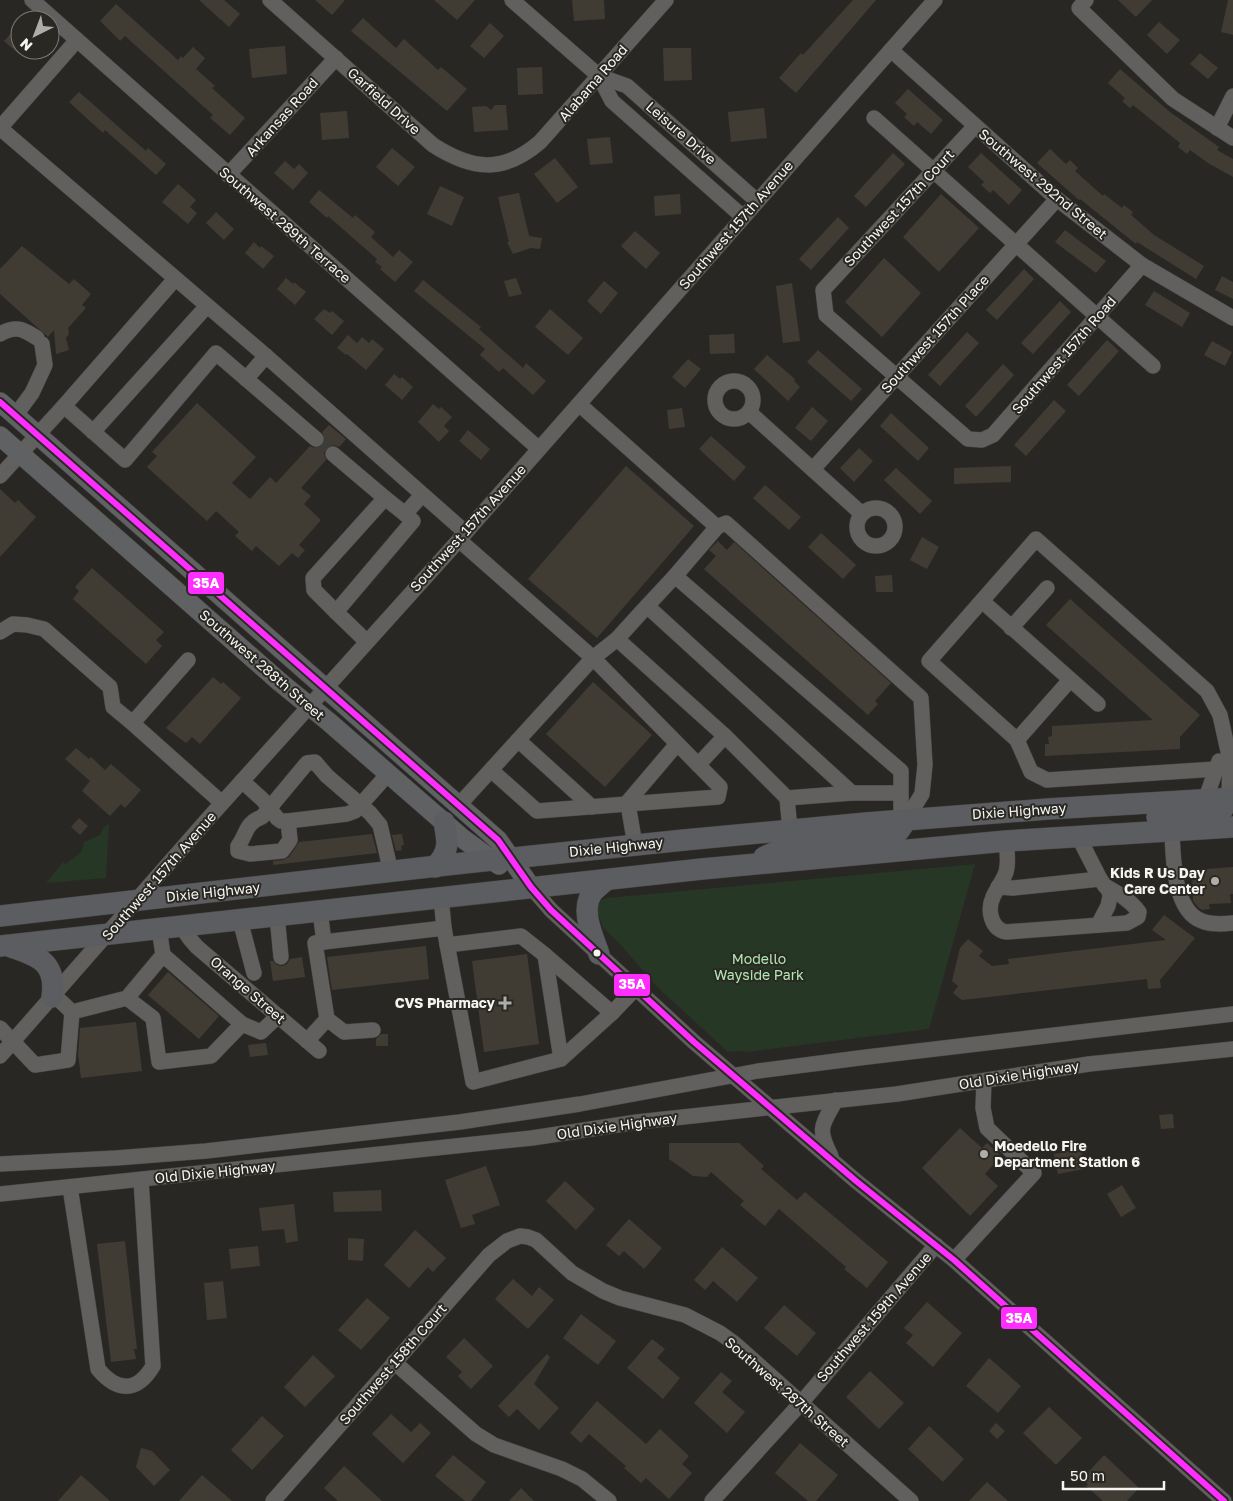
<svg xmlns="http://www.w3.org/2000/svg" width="1233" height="1501" viewBox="0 0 1233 1501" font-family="'Golos Text',sans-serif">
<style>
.green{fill:#263725}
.building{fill:#413c33}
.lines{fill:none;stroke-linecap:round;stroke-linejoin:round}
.minor-tunnel{stroke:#3e3c38;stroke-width:15;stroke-dasharray:15 8;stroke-linecap:butt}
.minor-casing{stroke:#484643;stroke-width:16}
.major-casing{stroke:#484643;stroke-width:20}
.highway-casing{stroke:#484643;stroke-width:22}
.minor{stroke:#61605e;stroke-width:15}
.major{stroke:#606162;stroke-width:19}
.highway{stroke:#5c5d60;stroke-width:21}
.bus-1-casing{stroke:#2a2823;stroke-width:10}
.bus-1{stroke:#ff2dff;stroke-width:6}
.poi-dot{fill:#aeada9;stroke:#2a2823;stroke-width:2}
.bus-dot{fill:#f6f5f1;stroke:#2a2823;stroke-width:2}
.labels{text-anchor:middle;stroke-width:4;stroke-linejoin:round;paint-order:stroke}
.street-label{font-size:14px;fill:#f6f5f1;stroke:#2a2823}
.poi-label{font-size:14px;font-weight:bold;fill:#f6f5f1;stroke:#2a2823;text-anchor:end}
.park-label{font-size:14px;fill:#b1e7b1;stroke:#2a2823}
.line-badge{stroke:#2a2823;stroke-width:2}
.badge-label{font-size:14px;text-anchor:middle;font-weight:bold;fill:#fff}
</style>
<rect width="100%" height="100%" fill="#292724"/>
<g class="green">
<path d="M109,824L106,878L46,883L63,862L66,864C70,859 81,855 82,850C83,847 83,844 84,842L100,835L104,827Z"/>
<path d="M975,864L929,1029L747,1052L737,1051L728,1052L657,987L619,943L603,928L597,910L601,900L607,898Z"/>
</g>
<g class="building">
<path d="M199,0H224L240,14L229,27Z"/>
<path d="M315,0H345L332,15Z"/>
<path d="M434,0H475L457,20Z"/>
<path d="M572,0H604L605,19L574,21Z"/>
<path d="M853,0H876L796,93L779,78L801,53L803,55Z"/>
<path d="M1118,0H1152L1136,17Z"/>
<path d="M1228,0H1233V35L1221,32Z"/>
<path d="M116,4L178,60L181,56L183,58L193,47L205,58L196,69L215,86L212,88L245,118L230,135L210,118L213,115L125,36L120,41L100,21Z"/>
<path d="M363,18L396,48L404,39L438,70L441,67L467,89L447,111L351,31Z"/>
<path d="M1159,22L1180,40L1167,54L1147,35Z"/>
<path d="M490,23L504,36L484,58L470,46Z"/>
<path d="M14,30L20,36V55L4,41Z"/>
<path d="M285,46L287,74L252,78L249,49Z"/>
<path d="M663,48H691L692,80L664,81Z"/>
<path d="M1200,53L1218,68L1208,79L1190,64Z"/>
<path d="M542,67L543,94L518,95L517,68Z"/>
<path d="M1120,69L1170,112L1219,147L1217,150L1233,159V177L1208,163L1190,150L1187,154L1178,147L1180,143L1133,105L1130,108L1122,101L1125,98L1108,83Z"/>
<path d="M908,89L943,120L931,134L917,122L914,126L904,117L907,114L895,103Z"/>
<path d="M79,92L146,151L148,148L166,164L156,175L105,130L103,133L69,102Z"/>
<path d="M495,105H506L508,130L474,132L472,107L486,106L491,110Z"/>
<path d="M764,108L767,138L731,142L728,112Z"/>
<path d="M347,111L349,138L322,140L320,113Z"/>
<path d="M610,137L613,163L590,165L587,139Z"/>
<path d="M392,148L415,167L398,186L376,167Z"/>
<path d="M1050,149L1066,164L1070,160L1078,168L1075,171L1103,196L1104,194L1122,208L1124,205L1133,212L1131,215L1154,235L1204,266L1196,279L1137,242L1136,244L1080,199L1079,200L1037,163Z"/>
<path d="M893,153L905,164L866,207L854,196Z"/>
<path d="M981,153L1022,190L1009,205L993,190L990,193L981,185L984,182L968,167Z"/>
<path d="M555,158L578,187L557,203L534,174Z"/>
<path d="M285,161L294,169L299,164L308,173L293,190L274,173Z"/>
<path d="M178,184L196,200L190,207L197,213L188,224L162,202Z"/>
<path d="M440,186L464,197L452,226L427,214Z"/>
<path d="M319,190L353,218L355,215L375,232L371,237L393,257L399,250L413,262L395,282L380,269L382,267L375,262L377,259L328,216L327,218L309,202Z"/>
<path d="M519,193L529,236L542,238L540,249L531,248L513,254L507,242H509L498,197Z"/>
<path d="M680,194L681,214L655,216L654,196Z"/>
<path d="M941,194L979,228L939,272L903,237Z"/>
<path d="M216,212L234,229L224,240L206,223Z"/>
<path d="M838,217L849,228L811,270L799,259Z"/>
<path d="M1065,230L1106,261L1096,273L1055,242Z"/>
<path d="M635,231L660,253L646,269L621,246Z"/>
<path d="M254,242L260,248L261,246L274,256L263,269L245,253Z"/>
<path d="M22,246L69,284L74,279L91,294L82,305L86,308L68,328L69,334L66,338L69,350L56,354L54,330L48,337L0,294V269Z"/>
<path d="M884,258L921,293L882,337L845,302Z"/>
<path d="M1024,269L1034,279L997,320L986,310Z"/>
<path d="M1222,276L1233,282V299L1215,290Z"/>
<path d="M286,278L293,284L294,282L306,292L295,305L277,289Z"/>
<path d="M516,278L522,294L509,297L504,281Z"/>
<path d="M423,280L481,327L479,329L523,368L526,363L546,381L533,395L503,368L499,372L480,355L485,349L414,291Z"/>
<path d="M604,281L618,293L601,314L587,301Z"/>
<path d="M792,283L800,341L783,343L776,286Z"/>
<path d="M1154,291L1190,313L1182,327L1145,305Z"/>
<path d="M1060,301L1071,312L1033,354L1021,343Z"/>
<path d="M324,309L330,313L332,311L344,321L332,335L314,319Z"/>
<path d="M550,309L583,338L568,355L535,327Z"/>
<path d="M967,332L979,343L940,386L928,375Z"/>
<path d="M734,334L735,353L710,354L709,335Z"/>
<path d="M348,335L357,343L362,337L369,343L372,339L384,349L366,370L347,354L346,355L337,348Z"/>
<path d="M1107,340L1119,351L1079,396L1067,385Z"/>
<path d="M1212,341L1232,352L1225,366L1204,355Z"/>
<path d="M818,350L862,389L851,401L807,362Z"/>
<path d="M767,355L795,379L794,381L800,387L788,401L754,369Z"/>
<path d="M688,359L701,369L685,388L672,377Z"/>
<path d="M1003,364L1014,375L976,417L965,406Z"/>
<path d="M394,374L400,379L402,377L413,387L402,400L385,385Z"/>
<path d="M1054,400L1066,411L1026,456L1014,445Z"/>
<path d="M197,403L256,457L232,483L250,499L270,477L276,483L310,446L315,448L323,445L325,440L322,432L329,425L346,439L339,447L334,445L326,448L324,453L326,460L301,488L311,496L304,504L321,520L299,545L305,550L298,558L292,553L279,566L256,546L252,551L235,536L239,532L216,511L207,521L147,467L157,456L152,452Z"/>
<path d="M433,404L439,409L441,407L452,417L444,426L449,431L439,442L418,422Z"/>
<path d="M812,407L828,421L811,441L795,428Z"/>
<path d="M682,408L685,427L669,429L667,410Z"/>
<path d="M891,413L929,448L918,461L880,426Z"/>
<path d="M468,430L490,449L481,460L459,441Z"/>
<path d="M711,436L746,467L734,481L699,449Z"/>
<path d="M859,448L873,461L854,482L840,468Z"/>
<path d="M626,466L694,526L597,638L528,579Z"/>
<path d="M1011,466V482L954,484V468Z"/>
<path d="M896,468L932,501L920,514L884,480Z"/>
<path d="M765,485L801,517L789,530L753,498Z"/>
<path d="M0,489L15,503L18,500L36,517L0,557Z"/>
<path d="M821,533L856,565L843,579L808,547Z"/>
<path d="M922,537L939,547L927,569L910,560Z"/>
<path d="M718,541L727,550L734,542L891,683L875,701L878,704L868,715L704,569L716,556L709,550Z"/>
<path d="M92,568L164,632L156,640L162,646L146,664L73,599L79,591L75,587Z"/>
<path d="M892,575L893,592H876L875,576Z"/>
<path d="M1070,599L1200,715L1180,737V749L1045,756V744H1049L1048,737L1052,736V726L1153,720L1046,625Z"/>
<path d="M213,677L221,684L223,682L241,698L200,744L192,737L186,743L166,728Z"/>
<path d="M593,682L652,735L605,787L546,734Z"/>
<path d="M76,748L89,759L91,757L105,770L111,764L141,790L125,808L121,804L110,816L82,791L90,781L65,759Z"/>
<path d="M79,818L88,826L80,835L71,827Z"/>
<path d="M391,832L392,835L402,834L404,845L401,846L402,850L396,851Z"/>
<path d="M372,834L377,853L273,865V861L283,860L289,857L299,842Z"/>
<path d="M1233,867V894H1230L1231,903L1209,904L1210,909L1202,910L1199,908L1193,901L1192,870Z"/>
<path d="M1164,915L1195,938L1160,980L1161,988L1148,989L1147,979L962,1000L953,993L958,986L952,981L960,948L968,939L983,951L979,956L992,966L1009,964L1008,959L1166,940L1152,930Z"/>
<path d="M426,946L429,979L332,990L327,957Z"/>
<path d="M527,954L539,1044L484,1052L472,961Z"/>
<path d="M302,957L305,977L273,981L270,961H273L277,965L282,966L287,964L290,959Z"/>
<path d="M168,972L219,1016L199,1039L148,995Z"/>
<path d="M136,1022L142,1071L81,1078L78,1054L80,1028Z"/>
<path d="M381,1034H388V1046H376V1039Z"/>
<path d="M266,1043L268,1055L250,1057L248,1045Z"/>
<path d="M1173,1114L1174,1128L1161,1129L1159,1115Z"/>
<path d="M960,1128L982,1148L987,1143L1001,1156L985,1174L998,1186L970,1216L922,1168Z"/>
<path d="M669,1143H739L764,1166L761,1169L797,1200L805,1192L888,1262L867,1288L844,1269L846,1267L779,1209L765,1226L740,1205L744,1201L711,1172L707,1177L693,1176L669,1159Z"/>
<path d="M1081,1149L1084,1169L1058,1174L1054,1154Z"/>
<path d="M486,1166L500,1205L472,1215L475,1224L461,1228L445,1180Z"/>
<path d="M565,1181L595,1209L576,1230L546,1201Z"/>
<path d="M1122,1185L1136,1208L1121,1217L1107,1194Z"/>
<path d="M381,1190L382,1211L334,1212L333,1192Z"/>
<path d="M294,1204L298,1241L286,1243L284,1229L262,1231L259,1208Z"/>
<path d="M629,1219L662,1248L644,1269L624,1251L619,1256L606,1245Z"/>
<path d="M415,1230L446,1258L433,1272L428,1267L409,1288L384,1265Z"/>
<path d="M348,1238L364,1239L363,1261L348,1260Z"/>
<path d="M125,1241L137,1349H134L136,1359L111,1362L97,1244Z"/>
<path d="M258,1246L260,1266L231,1269L229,1249Z"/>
<path d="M722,1247L758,1278L737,1302L713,1281L705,1290L694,1280Z"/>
<path d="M513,1279L532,1296L539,1287L554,1300L528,1329L495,1299Z"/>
<path d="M223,1281L227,1318L207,1320L204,1283Z"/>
<path d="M367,1298L390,1318L361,1350L338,1330Z"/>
<path d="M927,1302L962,1333L933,1367L906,1343L913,1335L904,1328Z"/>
<path d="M784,1305L816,1333L797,1356L764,1328Z"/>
<path d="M581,1314L616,1341L598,1365L563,1338Z"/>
<path d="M464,1338L493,1366L471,1389L458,1376L462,1372L446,1357Z"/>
<path d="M652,1339L665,1349L657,1358L680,1378L663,1399L627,1368Z"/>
<path d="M547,1354L550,1357L534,1384L559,1408L539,1430L517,1409L509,1417L498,1406Z"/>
<path d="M313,1355L335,1376L305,1407L284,1387Z"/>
<path d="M989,1358L1021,1386L998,1413L966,1386Z"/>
<path d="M870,1371L904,1403L879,1429L846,1397Z"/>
<path d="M721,1372L732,1381L722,1392L745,1412L727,1433L694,1403Z"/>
<path d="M597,1401L646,1444L660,1429L689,1456L682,1464L692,1473L669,1499L646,1478L641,1483L624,1468L626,1466L589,1434L581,1443L570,1433Z"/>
<path d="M1049,1407L1082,1438L1056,1465L1023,1433Z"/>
<path d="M391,1414L411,1432L420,1423L431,1433L403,1463L372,1434Z"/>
<path d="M262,1416L284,1436L252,1470L231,1450Z"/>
<path d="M996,1423L1005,1431L997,1439L989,1431Z"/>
<path d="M929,1426L964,1459L943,1482L908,1449Z"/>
<path d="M800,1443L838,1475L816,1501H808L775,1473Z"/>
<path d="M141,1448L152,1451L170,1470L154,1486L136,1467Z"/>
<path d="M453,1455L486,1482L471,1501H465L435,1476Z"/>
<path d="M1104,1455L1139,1488L1127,1501H1103L1086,1486L1088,1484L1082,1479Z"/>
<path d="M344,1466L382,1501H338L324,1488Z"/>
<path d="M81,1475L110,1501H58Z"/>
<path d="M202,1475L232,1501H179Z"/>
<path d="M987,1482L1008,1501H969Z"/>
<path d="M521,1488L534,1501H509Z"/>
</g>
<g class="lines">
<path class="minor-tunnel" d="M316,439L333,454"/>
<defs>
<g id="minor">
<path d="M32,0L539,449"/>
<path d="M270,0L433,145C472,170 503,174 540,142L666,0"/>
<path d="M512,0L599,76L612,101L743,217"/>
<path d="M1086,0L1079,8L1173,99L1233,138"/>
<path d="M891,50L1057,199L1142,265L1233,318"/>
<path d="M599,76L627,86L757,201"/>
<path d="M874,118L1153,366"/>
<path d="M975,126L823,290L826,315L968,439L982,440L993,435L1142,265"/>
<path d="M0,128L266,356L465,532"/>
<path d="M0,128L77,40"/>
<path d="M1217,128L1233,96"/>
<path d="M228,175L336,58"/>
<path d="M0,334C16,325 23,329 37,338"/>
<path d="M246,379L266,356"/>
<circle cx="734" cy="400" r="19"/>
<path d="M579,404L717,527L675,576"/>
<path d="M64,406L125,460L216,353L316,439"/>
<path d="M749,412L862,514"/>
<path d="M15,416L32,393L45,365L42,344"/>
<path d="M93,432L207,306"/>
<path d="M333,454L385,498"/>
<path d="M813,469L1057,199"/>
<path d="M0,476L64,406L175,279"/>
<circle cx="876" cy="527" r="19"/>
<path d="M717,527L726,523L921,698L925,765L922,794L906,820"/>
<path d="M459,540L593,658L720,787L718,797L537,811L491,770"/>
<path d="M982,601L1098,704"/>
<path d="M647,606L617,639L725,736L787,798L852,793L647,606L675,576L901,771V821"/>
<path d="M336,612L314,590L313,578L385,498L405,514"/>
<path d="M1011,628L1047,588"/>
<path d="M0,632L13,624L27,625L44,629L110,687L113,707L130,721L137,718L188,660"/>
<path d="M366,641L336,612L413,521L405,514L422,495"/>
<path d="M1070,680L1017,740L929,661L1036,539L1207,691L1220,715L1230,760L1229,798"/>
<path d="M130,721L222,803"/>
<path d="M518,740L592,807"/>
<path d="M1017,740L1031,772L1047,780L1216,769"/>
<path d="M698,765L725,736"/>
<path d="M242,781L263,800L277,818L281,821H288L347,814L355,811L388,774"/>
<path d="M852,793H900"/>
<path d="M787,798L790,830"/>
<path d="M1206,798L1219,761"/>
<path d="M626,804L677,744"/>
<path d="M628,804L635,845"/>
<path d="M458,806L593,658L617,639"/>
<path d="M288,821L290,840L282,851L250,854L238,851V846C247,834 245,823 262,817L307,763L315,762L327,776L370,813L380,825L391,872"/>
<path d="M1172,830C1173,856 1173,911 1202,921C1212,925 1223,924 1233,923"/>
<path d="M1078,836L1100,879L1109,891L1110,896L1108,906L1098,925"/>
<path d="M1006,841C1007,851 1009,862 1006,872C1003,881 997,888 993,897C987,910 991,929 1006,932L1127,923L1138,917L1139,912C1130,900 1118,893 1105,886"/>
<path d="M531,887L551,910L694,1042L856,1181L954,1260L1224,1501"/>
<path d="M998,887L1013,888L1100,879"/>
<path d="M441,897L444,928L473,1082L561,1059L612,1013L635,989"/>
<path d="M320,911L324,942"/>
<path d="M277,916L281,957"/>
<path d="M240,920L254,973"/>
<path d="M181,926L190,939L197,947L319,1051"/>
<path d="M159,928L163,955L242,1024L261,1032L278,1016"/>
<path d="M447,945L521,936L545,955L612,1013"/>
<path d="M545,955L561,1059"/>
<path d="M54,995L72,1012L127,998L163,955"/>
<path d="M127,998L153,1018L159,1062L211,1056L242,1024"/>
<path d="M0,1028L35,1065L68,1060L72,1012"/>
<path d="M373,1030L344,1032L327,1019L315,943L444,928"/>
<path d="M307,1041L327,1019"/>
<path d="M0,1056L206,821L459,540L935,0"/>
<path d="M831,1156C817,1128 821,1127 836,1100"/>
<path d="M0,1164L116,1158L206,1151L460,1122L580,1104L758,1071L867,1057L1233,1014"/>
<path d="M70,1187L98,1369C117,1392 137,1393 153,1366L141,1180"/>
<path d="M0,1194L532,1138L637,1122L897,1094L1089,1064L1233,1049"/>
<path d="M954,1260L1034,1173L987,1128L983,1108L984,1081"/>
<path d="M394,1362L476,1434L494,1445L562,1469L582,1479L609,1501"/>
<path d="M273,1501L489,1255L507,1241L520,1236L528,1237L536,1240L572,1273L603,1291L620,1298L685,1315L720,1333L734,1343L911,1501"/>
<path d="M712,1501L801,1403L936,1245"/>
</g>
<g id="major">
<path d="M0,402L498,840L531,887"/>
<path d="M0,436L281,683L329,722L462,838L499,865"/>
</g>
<g id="highway">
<path d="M1157,817L1218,812L1223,809"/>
<path d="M764,857L798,842L889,837L898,832L903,825"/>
<path d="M435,867C450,851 448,842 444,822"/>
<path d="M0,916L455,864L684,840L866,823L1048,809L1233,798"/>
<path d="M0,946L702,869L1006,841L1233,827"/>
<path d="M11,947C39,956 57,963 52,997"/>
<path d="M599,954C593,936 580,911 592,893C596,888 602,884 606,880"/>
</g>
</defs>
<use href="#minor" class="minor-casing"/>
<use href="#major" class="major-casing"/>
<use href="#highway" class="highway-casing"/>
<use href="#minor" class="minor"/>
<use href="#major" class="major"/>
<use href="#highway" class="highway"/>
<defs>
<path id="bus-1" d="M0,402L498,840L531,887L551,910L694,1042L856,1181L954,1260L1224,1501"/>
</defs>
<use href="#bus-1" class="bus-1-casing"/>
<use href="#bus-1" class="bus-1"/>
</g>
<g class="poi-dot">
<circle cx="1215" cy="881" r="5"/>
<path d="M502.5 995.5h5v5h5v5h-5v5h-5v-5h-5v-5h5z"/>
<circle cx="984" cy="1154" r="5"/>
</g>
<circle class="bus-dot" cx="597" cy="953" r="4.5"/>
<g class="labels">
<g class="street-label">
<text transform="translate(593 83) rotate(-49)" y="5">Alabama Road</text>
<text transform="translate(384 101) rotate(42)" y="5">Garfield Drive</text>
<text transform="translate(282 117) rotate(-48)" y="5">Arkansas Road</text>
<text transform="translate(681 133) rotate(41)" y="5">Leisure Drive</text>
<text transform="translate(1043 184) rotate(40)" y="5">Southwest 292nd Street</text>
<text transform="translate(899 208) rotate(-47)" y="5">Southwest 157th Court</text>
<text transform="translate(285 225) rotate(41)" y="5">Southwest 289th Terrace</text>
<text transform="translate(736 225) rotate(-49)" y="5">Southwest 157th Avenue</text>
<text transform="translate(935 334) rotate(-48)" y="5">Southwest 157th Place</text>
<text transform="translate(1064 355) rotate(-49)" y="5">Southwest 157th Road</text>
<text transform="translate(468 528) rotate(-48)" y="5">Southwest 157th Avenue</text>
<text transform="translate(262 665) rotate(41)" y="5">Southwest 288th Street</text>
<text transform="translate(1019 811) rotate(-4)" y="5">Dixie Highway</text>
<text transform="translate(616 847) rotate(-6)" y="5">Dixie Highway</text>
<text transform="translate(159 876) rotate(-49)" y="5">Southwest 157th Avenue</text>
<text transform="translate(213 892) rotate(-6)" y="5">Dixie Highway</text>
<text transform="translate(248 990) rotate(41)" y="5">Orange Street</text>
<text transform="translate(1019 1075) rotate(-9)" y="5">Old Dixie Highway</text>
<text transform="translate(617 1126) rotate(-8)" y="5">Old Dixie Highway</text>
<text transform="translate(215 1172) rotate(-6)" y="5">Old Dixie Highway</text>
<text transform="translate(874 1317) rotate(-49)" y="5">Southwest 159th Avenue</text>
<text transform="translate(393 1364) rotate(-49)" y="5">Southwest 158th Court</text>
<text transform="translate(787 1392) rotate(41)" y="5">Southwest 287th Street</text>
</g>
<g class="poi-label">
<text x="1205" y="878">Kids R Us Day<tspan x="1205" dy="16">Care Center</tspan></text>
<text x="495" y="1008">CVS Pharmacy</text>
<text x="994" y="1151" text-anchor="start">Moedello Fire<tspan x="994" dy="16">Department Station 6</tspan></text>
</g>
<g class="park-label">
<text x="759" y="964">Modello<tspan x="759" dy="16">Wayside Park</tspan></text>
</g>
</g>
<g class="line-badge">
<rect x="187" y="571" width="38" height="24" rx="5" fill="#ff2dff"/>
<rect x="613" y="973" width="38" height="24" rx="5" fill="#ff2dff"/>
<rect x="1000" y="1306" width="38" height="24" rx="5" fill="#ff2dff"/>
</g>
<g class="badge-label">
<text x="206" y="588">35A</text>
<text x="632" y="989">35A</text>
<text x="1019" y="1323">35A</text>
</g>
<g transform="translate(35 35) rotate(222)"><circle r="24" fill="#2a2823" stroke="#7c7a75"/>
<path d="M0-4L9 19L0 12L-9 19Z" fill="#aeada9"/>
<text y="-8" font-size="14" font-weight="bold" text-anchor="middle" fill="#f6f5f1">N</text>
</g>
<path d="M1063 1481v8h101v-8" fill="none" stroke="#f6f5f1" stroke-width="2.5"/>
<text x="1070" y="1481" font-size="15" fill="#f6f5f1" stroke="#2a2823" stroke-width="4" paint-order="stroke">50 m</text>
</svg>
